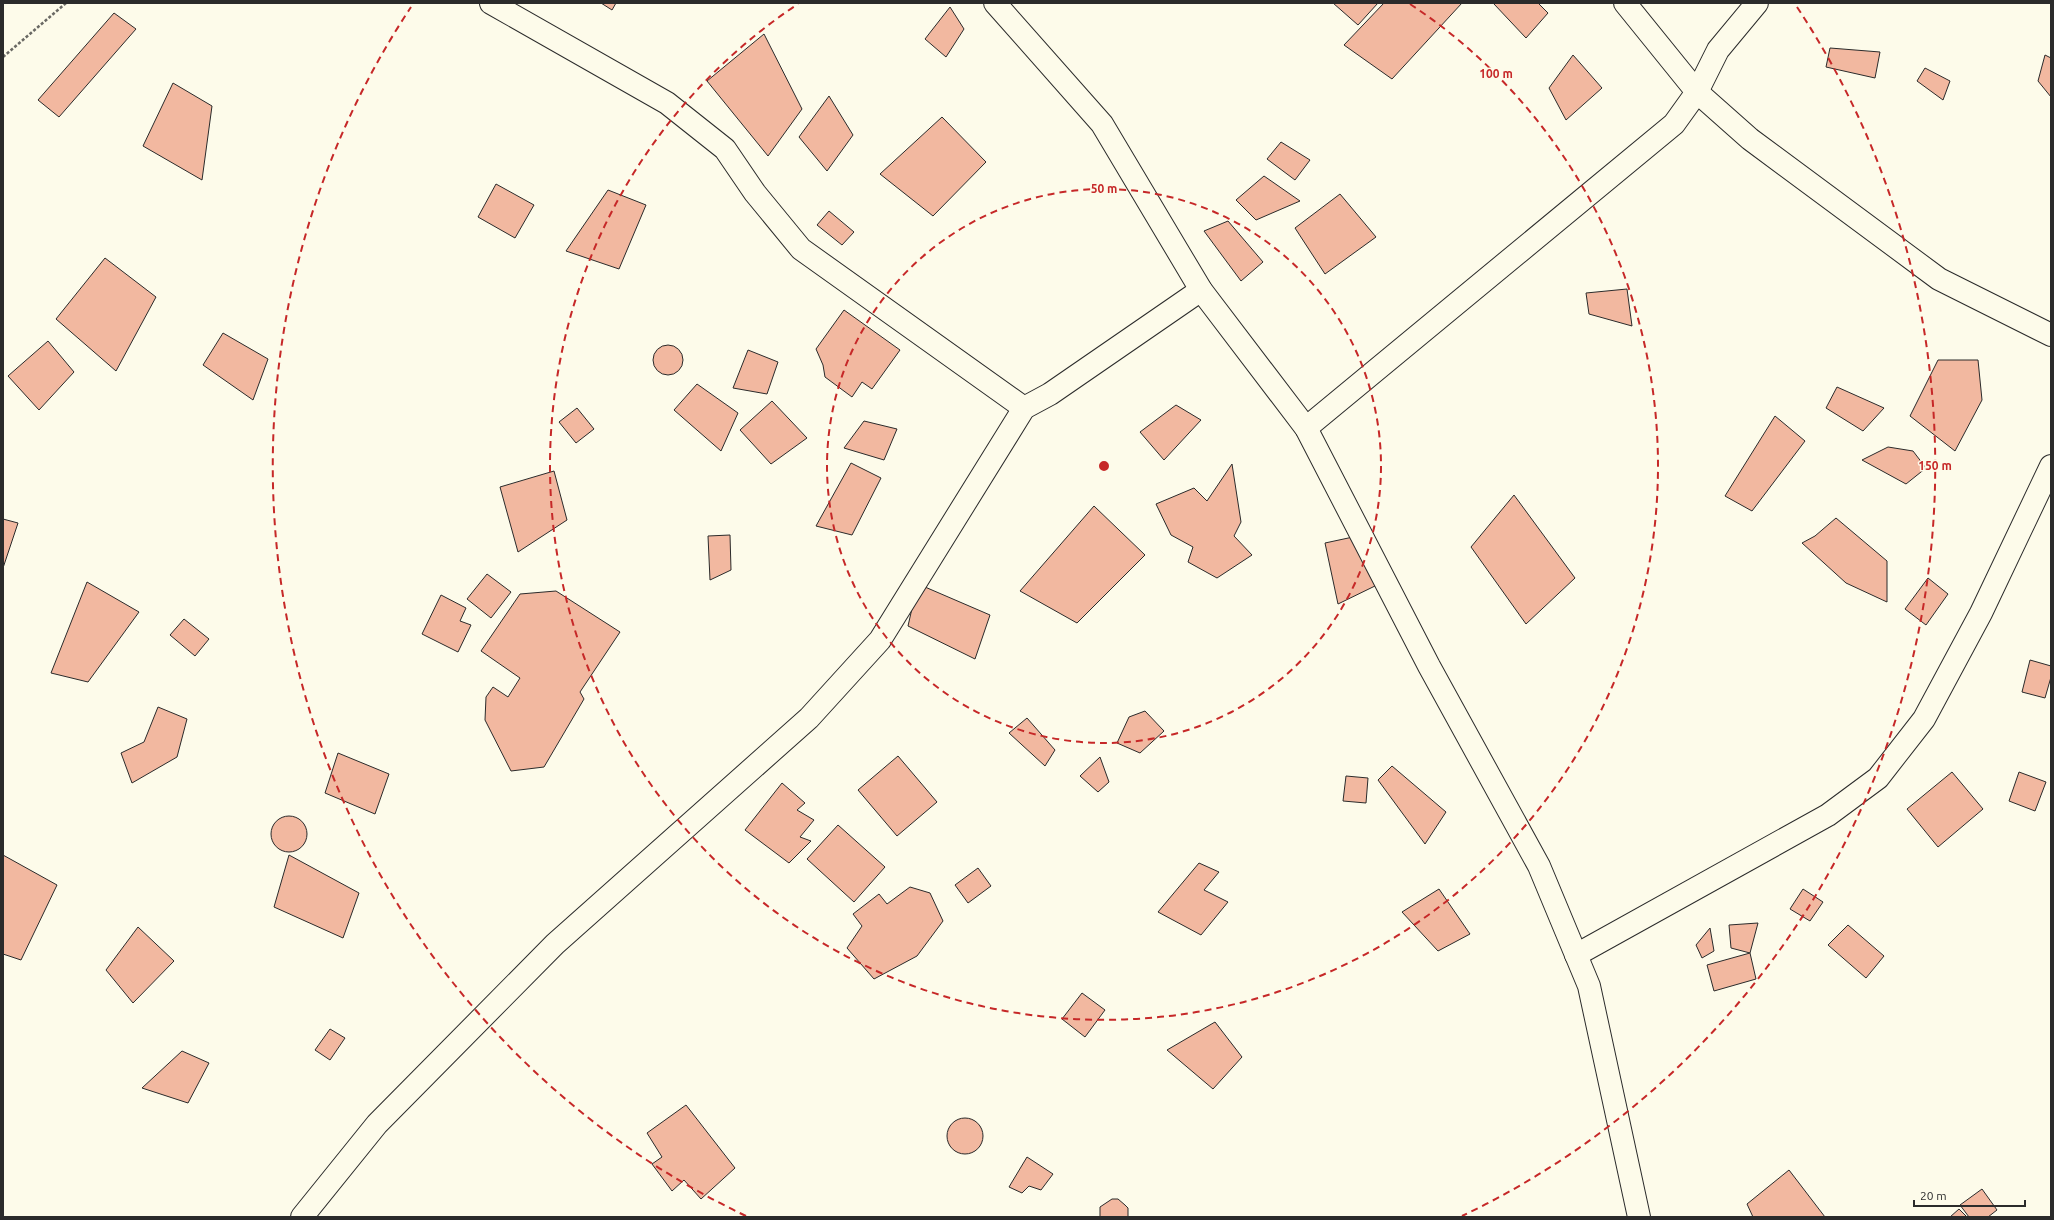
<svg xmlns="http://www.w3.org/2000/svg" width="2054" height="1220" viewBox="0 0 2054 1220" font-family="Ubuntu,sans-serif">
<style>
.building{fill:#f2b8a0;stroke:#2b2b2b}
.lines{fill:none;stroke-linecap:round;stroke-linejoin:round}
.minor-casing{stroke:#2b2b2b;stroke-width:24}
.path{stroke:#6a6964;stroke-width:2.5;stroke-dasharray:3 2;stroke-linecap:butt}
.minor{stroke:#fdfbea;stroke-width:22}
.ring{fill:none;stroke:#c62828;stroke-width:2;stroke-dasharray:7 5}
.centre{fill:#c62828;stroke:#fdfbea;stroke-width:2}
.ring-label{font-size:12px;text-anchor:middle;font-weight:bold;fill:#c62828;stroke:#fdfbea;stroke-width:3;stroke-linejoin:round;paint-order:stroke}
</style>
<rect width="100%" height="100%" fill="#fdfbea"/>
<g class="building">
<path d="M601,3H616L612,10Z"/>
<path d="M1333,3H1378L1358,25Z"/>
<path d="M1384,3H1462L1392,79L1344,45Z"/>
<path d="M1496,3H1538L1548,13L1526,38L1494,4Z"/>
<path d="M950,7L964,29L946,57L925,39Z"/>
<path d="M114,13L136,29L59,117L38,100Z"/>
<path d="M764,34L802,109L768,156L707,81Z"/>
<path d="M1830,48L1880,52L1875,78L1826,67Z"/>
<path d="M1573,55L1602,88L1566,120L1549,88Z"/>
<path d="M2045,55L2051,58V97L2038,81Z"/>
<path d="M1925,68L1950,81L1943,100L1917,81Z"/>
<path d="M173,83L212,106L202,180L143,146Z"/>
<path d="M829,96L853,135L827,171L799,137Z"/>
<path d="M942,117L986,162L933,216L880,174Z"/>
<path d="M1281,142L1310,160L1295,180L1267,159Z"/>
<path d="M1264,176L1300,201L1256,220L1236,200Z"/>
<path d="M496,184L534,205L515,238L478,217Z"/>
<path d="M608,190L646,205L619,269L566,251Z"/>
<path d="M1340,194L1376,237L1325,274L1295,228Z"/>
<path d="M829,211L854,232L842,245L817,225Z"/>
<path d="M1228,221L1263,262L1241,281L1204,231Z"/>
<path d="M105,258L156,297L116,371L56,319Z"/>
<path d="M1627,289L1632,326L1589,314L1586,293Z"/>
<path d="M844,310L900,350L872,389L862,382L852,397L825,377L823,365L816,349Z"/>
<path d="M223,333L268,359L253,400L203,365Z"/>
<path d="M48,341L74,372L39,410L8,376Z"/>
<circle cx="668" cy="360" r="15"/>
<path d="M748,350L778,362L767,394L733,388Z"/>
<path d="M1938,360H1978L1982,400L1955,451L1910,416Z"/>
<path d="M697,384L738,413L721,451L674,410Z"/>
<path d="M1837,387L1884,408L1863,431L1826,408Z"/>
<path d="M772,401L807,438L771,464L740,430Z"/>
<path d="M1176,405L1201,420L1164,460L1140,432Z"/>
<path d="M577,408L594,429L576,443L559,422Z"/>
<path d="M1775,416L1805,441L1752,511L1725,496Z"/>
<path d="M864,421L897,429L884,460L844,448Z"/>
<path d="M1888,447L1913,451L1926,468L1906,484L1862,460Z"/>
<path d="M851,463L881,478L852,535L816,526Z"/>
<path d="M1232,464L1241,522L1234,536L1252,555L1217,578L1188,562L1193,547L1171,535L1156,504L1194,488L1207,501Z"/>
<path d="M554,471L567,520L518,552L500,487Z"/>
<path d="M1514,495L1575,578L1526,624L1471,547Z"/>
<path d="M1094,506L1145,555L1077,623L1020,591Z"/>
<path d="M1836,518L1887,561V602L1846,583L1802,543L1815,536Z"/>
<path d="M3,519L18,523L3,568Z"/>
<path d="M730,535L731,570L710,580L708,536Z"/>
<path d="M1353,537L1377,585L1338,604L1325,543Z"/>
<path d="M487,574L511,592L491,618L467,599Z"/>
<path d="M1928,578L1948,594L1926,625L1905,609Z"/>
<path d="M87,582L139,612L88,682L51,673Z"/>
<path d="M925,587L990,615L975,659L908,626L913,604Z"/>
<path d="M556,591L620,632L580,692L584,699L544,767L511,771L485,720L486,697L493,687L508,697L520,678L481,651L520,594Z"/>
<path d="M441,595L466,608L460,621L471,625L458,652L422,634Z"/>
<path d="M184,619L209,639L195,656L170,635Z"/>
<path d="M2030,660L2051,666V677L2045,698L2022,692Z"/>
<path d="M158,707L187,719L177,757L132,783L121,753L144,742Z"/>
<path d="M1145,711L1164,731L1140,753L1117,743L1129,717Z"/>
<path d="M1027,718L1055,750L1045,766L1009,733Z"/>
<path d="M338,753L389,774L375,814L325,793Z"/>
<path d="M898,756L937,802L897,836L858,790Z"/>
<path d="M1100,757L1109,782L1098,792L1080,776Z"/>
<path d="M1392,766L1446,812L1425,844L1378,780Z"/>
<path d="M1952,772L1983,809L1938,847L1907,809Z"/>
<path d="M2019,772L2046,782L2035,811L2009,801Z"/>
<path d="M1346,776L1368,778L1366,803L1343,801Z"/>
<path d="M782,783L805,803L797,810L814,820L800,837L811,841L789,863L745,830Z"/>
<circle cx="289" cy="834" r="18"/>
<path d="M838,825L885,867L854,902L807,859Z"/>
<path d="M3,855L57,885L21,960L3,954Z"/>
<path d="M289,855L359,893L343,938L274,907Z"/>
<path d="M1199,863L1219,872L1204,890L1228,902L1201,935L1158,912Z"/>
<path d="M978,868L991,886L968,903L955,885Z"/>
<path d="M910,887L930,893L943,921L917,956L874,979L847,948L862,926L853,914L879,894L887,904Z"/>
<path d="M1439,889L1470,934L1438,951L1402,912Z"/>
<path d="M1803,889L1823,902L1810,921L1790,909Z"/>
<path d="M1758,923L1750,953L1731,948L1729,925Z"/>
<path d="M1848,925L1884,956L1866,978L1828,945Z"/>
<path d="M138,927L174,961L133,1003L106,970Z"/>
<path d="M1710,928L1714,951L1702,958L1696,945Z"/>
<path d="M1750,953L1756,979L1714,991L1707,965Z"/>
<path d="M1082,993L1105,1010L1085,1037L1062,1019Z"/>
<path d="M1215,1022L1242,1057L1213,1089L1167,1050Z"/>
<path d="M330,1029L345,1038L330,1060L315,1050Z"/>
<path d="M182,1051L209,1063L188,1103L142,1088Z"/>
<path d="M686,1105L735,1168L701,1199L684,1180L672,1191L652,1164L662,1157L647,1133Z"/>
<circle cx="965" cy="1136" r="18"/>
<path d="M1027,1157L1053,1174L1041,1190L1029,1186L1022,1193L1009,1187Z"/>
<path d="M1789,1170L1825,1217H1753L1747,1204Z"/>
<path d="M1982,1189L1997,1210L1988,1217H1969L1960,1205Z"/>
<path d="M1112,1199H1118L1125,1205L1128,1208V1217H1100V1207Z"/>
<path d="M1959,1209L1967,1217H1950Z"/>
</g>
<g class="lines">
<defs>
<g id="minor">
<path d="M491,3L667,103L725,149L755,193L801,249L1024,408"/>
<path d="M995,3L1102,124L1201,290L1306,428L1429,666L1539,866L1589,986L1639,1217"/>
<path d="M1625,3L1697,92L1750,139L1939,279L2051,335"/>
<path d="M1306,428L1674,124L1697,92L1718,50L1757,3"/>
<path d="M1576,955L1828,815L1878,778L1924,719L1981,613L2051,466"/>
<path d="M302,1217L377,1124L555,944L809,718L880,640L1024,408L1050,394L1201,290"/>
</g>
</defs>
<use href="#minor" class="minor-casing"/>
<path class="path" d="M3,57L66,3"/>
<use href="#minor" class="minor"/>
</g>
<g class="ring">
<circle cx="1104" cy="466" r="277"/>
<path d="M1410 4A554 554 0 1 1 798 4"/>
<path d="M746 1216A831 831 0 0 1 411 7M1797 7A831 831 0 0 1 1462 1216"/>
</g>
<circle cx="1104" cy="466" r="6" class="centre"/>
<g class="ring-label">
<text x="1496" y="78">100 m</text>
<text x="1104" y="193">50 m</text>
<text x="1935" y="470">150 m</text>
</g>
<rect width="2054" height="1220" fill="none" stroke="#2b2b2b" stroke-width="8"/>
<path d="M1914 1200v6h111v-6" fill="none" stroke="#2b2b2b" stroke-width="2"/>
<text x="1920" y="1200" font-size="12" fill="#2b2b2b" stroke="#fdfbea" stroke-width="3" paint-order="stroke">20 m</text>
</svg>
